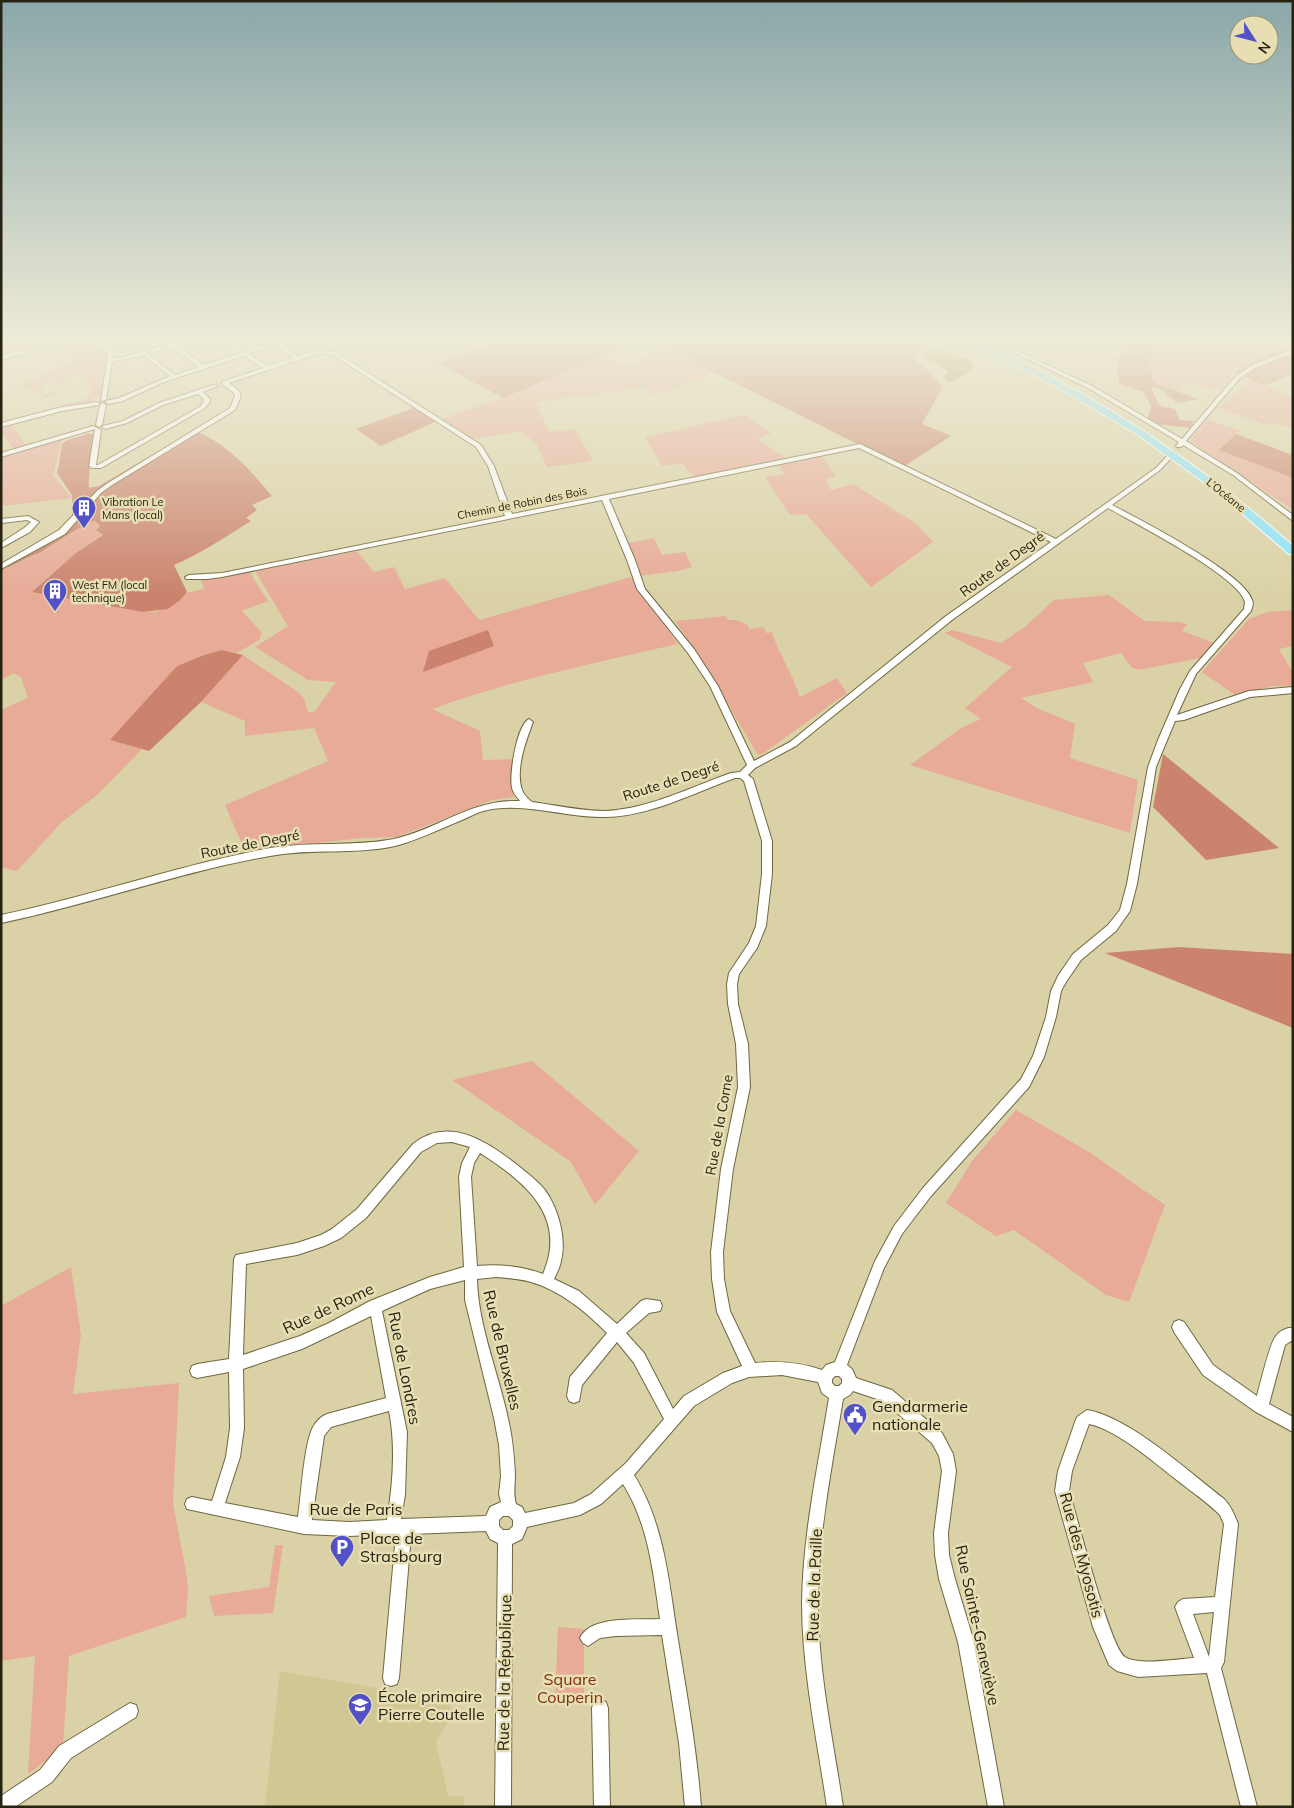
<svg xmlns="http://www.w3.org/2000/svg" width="1294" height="1808" viewBox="0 0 1294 1808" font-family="Mulish,sans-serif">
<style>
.built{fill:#d1c794}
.green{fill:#e7ab98}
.forest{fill:#cb836d}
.water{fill:#a1934a}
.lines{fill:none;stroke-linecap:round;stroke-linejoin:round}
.minor-tunnel{stroke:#b6af88;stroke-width:7;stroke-dasharray:7 3;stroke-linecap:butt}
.minor-casing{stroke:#6f673f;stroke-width:2}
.highway-casing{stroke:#fff;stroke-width:2}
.minor{fill:#fff;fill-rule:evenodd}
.highway{fill:#8be2fb;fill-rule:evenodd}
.labels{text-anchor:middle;stroke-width:5;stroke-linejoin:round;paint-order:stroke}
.far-street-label{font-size:11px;fill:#262312;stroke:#e7dfb3}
.far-poi-label{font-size:11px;fill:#262312;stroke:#e7dfb3;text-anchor:start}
.street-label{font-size:14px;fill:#262312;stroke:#e7dfb3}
.near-street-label{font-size:16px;fill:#262312;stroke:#e7dfb3}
.near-poi-label{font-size:16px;fill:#262312;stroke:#e7dfb3;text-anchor:start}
.near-park-label{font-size:16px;fill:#832d0e;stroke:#e7dfb3}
</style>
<rect width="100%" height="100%" fill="#dad2a6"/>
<path class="built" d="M280,1671L445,1700L454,1711L436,1742L448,1796H465L463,1807H265Z"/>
<g class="green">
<path d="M1,342H52L1,356Z"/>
<path d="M71,342H90L107,353L102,396L93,398L92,402L64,406L59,405C71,401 83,404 92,393L88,385L73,387L89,381L86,375L66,377L64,379L66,384L62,385L54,381L41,385L44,387L38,390L45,394L64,391L46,398L22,385L71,362L66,361Z"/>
<path d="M1158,342H1293V347L1265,355L1234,373L1221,391L1185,382L1179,391L1153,382L1150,358Z"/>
<path d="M664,347L716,372L663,393L651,394L642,387L536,402L549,432L575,429L593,461L547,467L537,444L520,431L473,439L442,419L503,398L608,354L622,364L639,361V357Z"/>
<path d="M1253,379L1293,398V428L1270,422L1266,425L1218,408Z"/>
<path d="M743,415L772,433L757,439L786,458L696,480L682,463L662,466L645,437Z"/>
<path d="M1207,419L1240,431L1220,450L1293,478V510L1190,441Z"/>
<path d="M12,424L26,445L13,449L1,431V427Z"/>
<path d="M62,439L53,476L72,498L1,506V456Z"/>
<path d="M821,455L836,476L826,479L831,490L853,484L917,524L933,542L871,587L806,514L790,515L765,477L784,474L777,463Z"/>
<path d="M95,521L100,526L96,529L103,535L76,553L32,592L143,612H156L180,600L186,593L204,589L201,580L249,571L268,601L242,611L262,633L259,640L237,653L222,650L204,655L177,666L111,740L142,749L97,795L62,822L17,871L1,867V710L28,698L21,677L14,673L1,680V567C32,563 61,539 87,523Z"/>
<path d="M654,538L662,555L685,552L692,567L677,571L640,576L628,543Z"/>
<path d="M357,551L374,572L394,567L405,589L445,578L479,620L631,577L678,644C595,663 512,680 432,709L480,731L483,760L514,759L511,782L514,797L492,800L397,837L362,838L245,851L225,805L328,761L314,728L245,736V721L201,702L243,655L298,692L304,698L308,712H314L336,682L308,680L255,647L288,626L255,571Z"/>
<path d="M1109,595L1145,621L1180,622L1187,624L1182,631L1214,643L1200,658L1138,670L1131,667L1121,653L1083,663L1093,682L1021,698L1037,708L1075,724L1070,758L1138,780L1130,833L910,765L961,728L981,719L965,708L1012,667L945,633L952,630L1001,643L1026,626L1054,600Z"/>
<path d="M1293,610V646L1279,649L1293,673V686H1273L1235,695L1202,672L1249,619L1267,612Z"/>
<path d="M726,616L728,620H736L748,625L749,629L764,627L766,633L772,632C779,655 793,674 800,697L837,678L847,693L764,753L758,755L697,653L675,621Z"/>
<path d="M532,1061L639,1151L595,1205L571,1162L452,1080Z"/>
<path d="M1016,1110L1086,1150L1165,1205L1129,1302L1106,1295L1014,1230L996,1236L946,1203L972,1161Z"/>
<path d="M71,1267L81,1335L73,1394L179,1383L173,1504L186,1571L188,1588L186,1617L69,1656L63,1748L28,1774L35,1656L1,1661V1306Z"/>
<path d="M275,1545H283L273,1613L214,1616L209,1596L269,1587Z"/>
<path d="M558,1627L584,1629V1704H555Z"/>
</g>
<g class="forest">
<path d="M495,342H636L503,398L438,363Z"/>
<path d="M654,342H919L921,353L914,360L924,366L943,387L922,424L951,436L903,467Z"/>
<path d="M1129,342H1158L1150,358L1153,382L1198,399L1177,403L1161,389L1153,387L1152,390L1160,406L1175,409L1180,420L1194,421L1190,428L1155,424L1148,419L1151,406L1144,392L1119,384L1117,359L1128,348Z"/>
<path d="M1293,347V374L1266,385L1234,373L1265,355Z"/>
<path d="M416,407L437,421L381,446L356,429Z"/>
<path d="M198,432C231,447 249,469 272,496L252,505L257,510L246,518L251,521C225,537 202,553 174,565L187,592L180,600L168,609L143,612L32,592L76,553L103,535L96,530L100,526L95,521L87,523L41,552L8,567L3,566L45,543L74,516L72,515V495L57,473C60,464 60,454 62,445C64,438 82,438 87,433L97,436C94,452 87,474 89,488L99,486L182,437Z"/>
<path d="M1236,434L1290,454L1293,453V478L1219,450Z"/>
<path d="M488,630L494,646L423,672L429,651Z"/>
<path d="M222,650L243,655L201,702L149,751L110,740L177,666L204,655Z"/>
<path d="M1163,754L1279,848L1206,860L1153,807Z"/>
<path d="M1179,947L1293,954V1028L1105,953Z"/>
</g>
<path class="water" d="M928,346L968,359L973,367L966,374L951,382L946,381L944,377L948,372L938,364L923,358Z"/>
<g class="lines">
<path class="minor-tunnel" d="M1170,456L1178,447"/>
<defs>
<g id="minor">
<path d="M54,342H62L1,360V356Z"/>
<path d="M93,342H99L113,351V359L124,357L167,344L164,342H183L176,345L204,365L240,353L225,342H231L246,351L273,342H282L281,343L298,356L320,349L337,353L481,445L494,466L512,514L860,444L1056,539L1156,468L1168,455L1173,456L1160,470L1112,505C1139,519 1244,573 1252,600C1254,604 1252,607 1251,611L1196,674L1177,715L1249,691L1293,687V693L1250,697L1184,720L1175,721L1156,767L1137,884L1130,911L1116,931L1081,960L1066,982L1061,991L1056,1017L1044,1057L1029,1087L931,1196L902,1234L884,1268L847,1365L852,1369L856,1378L892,1390L942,1433L953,1454L956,1471L948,1533L949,1555L955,1579L974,1642L1004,1807H988L958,1642L939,1579L935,1555L934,1533L942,1471L939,1456L932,1443L883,1401L853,1391L850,1395L843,1399C832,1466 818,1534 818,1603C818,1671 833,1739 843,1807H827C817,1739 802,1671 802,1602C803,1533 818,1466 829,1398L822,1393L818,1382L782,1375L749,1377L732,1383L694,1406L634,1475C665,1525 669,1584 678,1640C687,1695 697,1751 701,1807H685L679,1743L662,1635L616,1636L600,1638L588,1646L583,1643L580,1638C590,1615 638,1620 660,1619C653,1573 649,1525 623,1484L601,1504L580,1515L527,1527L522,1539L512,1544L511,1807H495L498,1543L490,1539L486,1531L411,1534L399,1678L397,1684L391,1686L385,1684L383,1678L396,1534L349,1536L304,1534L187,1509L185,1504L187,1499L192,1497L212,1501L226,1457L230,1428L229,1372L197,1378L192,1376L190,1371L192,1366L197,1364L229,1359L234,1259L236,1255L297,1243L321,1235L332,1229L357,1209L413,1144C450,1114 491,1144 521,1168C532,1177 544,1186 550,1198C560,1216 566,1241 561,1261C560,1267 557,1273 554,1279L579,1291L617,1324L641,1301L646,1299L660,1301L662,1306L660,1311L649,1313L626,1333L644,1353L673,1409L684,1396L723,1373L742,1366L717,1312L712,1279L711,1252L721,1169L738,1087L736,1044L728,1004L727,984L729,973L749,943L756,926L762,874V841L744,781L740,778H735C693,793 649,817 604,817C564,818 524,801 483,811C476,813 469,817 462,820C440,829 418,840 395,846C354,855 311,848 270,856C179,872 92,904 1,923V915C92,896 179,865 270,848C311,841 353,847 394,839C439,829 471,799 520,801C517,797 513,793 512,788C509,774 517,725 529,719L533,722C526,741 515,769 522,790C524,795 528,799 532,802C556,805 581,811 605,811C649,809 691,787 731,773L740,772L747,765L710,686L688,653L637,589L627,560L602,500L222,577L207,579H186L185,577L189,575L222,573L505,516L488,466L476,447L333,355L320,353L229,383L239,391L241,396L235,410L112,485L101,493L65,534L1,569V564L59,530L97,491L108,483L230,408L235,396L234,393L222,384V382L263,368L244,356L164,382L123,401L108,404L105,402L106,401L119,398L170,376L143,355L112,362L106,400L101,401L108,353ZM276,345L293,358L268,366L249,354ZM170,347L199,367L175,375L148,354ZM859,448L1051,542L946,616L790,742L754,761L718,686L694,649L645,589L635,560L609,499ZM1108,508C1134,523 1239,576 1245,602L1244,609L1190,671L1180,689L1158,740L1148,767L1127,884L1120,910L1108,925L1073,954L1058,976L1051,991L1046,1017L1033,1056L1021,1079L923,1188L894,1226L875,1261L835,1362L826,1365L822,1370C799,1362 778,1361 755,1363L730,1311L724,1279L723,1252L733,1169L750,1087L748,1044L738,1004L737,984L739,974L757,948L766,926L772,874V841L753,779L748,775L755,768L796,746L952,620ZM452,1142L470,1147L462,1163L459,1177L464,1267L430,1277L370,1301L329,1323L300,1336L243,1355L246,1264L297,1255L324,1246L341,1238L366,1218L421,1152L437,1143ZM480,1153C525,1182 568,1216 543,1274C522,1266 500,1264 477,1266L471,1177L474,1163ZM496,1277C507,1278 520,1279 531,1282C561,1291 585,1311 607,1333L570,1377L567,1396L569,1401L574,1403L579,1401L582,1385L617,1342L634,1363L664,1419L626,1463L591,1494L574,1503L525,1513L522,1507L516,1504C513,1493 515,1484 515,1474C514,1458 513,1443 510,1428C501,1379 478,1328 477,1279ZM465,1280V1300L494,1418L499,1445L501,1476L499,1494L501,1502L490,1507L486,1516L401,1519L405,1495L407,1432L382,1311L430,1289ZM371,1316L386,1398L327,1414C321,1416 316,1422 313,1427C304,1443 301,1497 298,1517L225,1503L240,1457L244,1428L243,1369L302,1349ZM835,1376H839L842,1379V1383L839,1386H835L832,1383V1379ZM389,1411C396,1446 393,1484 387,1520L349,1522L312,1520L324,1436L331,1427ZM503,1516H509L513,1520V1526L509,1530H503L499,1526V1520Z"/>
<path d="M992,342H999L1092,386L1182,439L1235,377L1251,366L1293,349V353L1255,368L1239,379L1186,441L1237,473L1293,515V521L1233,475L1183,445L1181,447H1177L1176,446L1179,442L1088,388Z"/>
<path d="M213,385L218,386L203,392L210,399V402L205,408L101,468H92L89,466L95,429L1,457V453L93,426L101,430L96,465H98L201,406L204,399L198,394L163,405L127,423L105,429L102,427L103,426L123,421L159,403Z"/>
<path d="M97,402L99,403V405L62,411L1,427V423L62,407Z"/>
<path d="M103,403L106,405L102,425L99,427L96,425L100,405Z"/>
<path d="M28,516L39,522L30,532L1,548V543L24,528L31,522L27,520L1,523V519Z"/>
<path d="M1179,1320L1184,1322L1213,1365L1257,1396C1260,1385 1270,1342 1276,1336C1280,1331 1287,1327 1293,1328V1342L1291,1341L1285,1345L1269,1404L1293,1417V1432L1256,1412L1203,1375L1174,1332L1172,1327L1174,1322Z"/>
<path d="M1087,1410C1129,1417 1188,1471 1223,1498C1231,1506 1234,1514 1238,1524L1224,1662L1221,1668L1257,1807H1241L1207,1673L1138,1677L1117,1671L1109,1665L1093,1627L1055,1491L1058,1471L1075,1422L1077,1417ZM1089,1424C1116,1429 1156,1464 1178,1481C1192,1492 1207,1502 1220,1515L1224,1524L1215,1597L1183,1599L1178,1602L1175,1607L1194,1658C1176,1659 1140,1666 1125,1657C1110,1648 1077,1516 1069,1491L1072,1471ZM1214,1612L1209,1657L1193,1614Z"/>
<path d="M600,1700L606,1702L608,1708L610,1807H594L592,1708L594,1702Z"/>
<path d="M130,1703L136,1705L138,1711L136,1717L71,1758L52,1782L15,1807H1V1796L40,1770L59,1746Z"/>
</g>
<path id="highway" d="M968,342C990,342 1014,358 1034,368C1129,416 1214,476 1293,546V555L1289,554L1216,491L1138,435L1055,386Z"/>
</defs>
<use href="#minor" class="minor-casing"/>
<use href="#highway" class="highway-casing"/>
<use href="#minor" class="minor"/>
<use href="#highway" class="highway"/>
</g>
<linearGradient id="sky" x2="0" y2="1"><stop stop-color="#8ba7a9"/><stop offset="0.57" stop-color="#eeebd7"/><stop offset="1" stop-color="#eeebd7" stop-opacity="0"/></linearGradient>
<rect width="1294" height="595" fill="url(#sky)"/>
<defs>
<symbol id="building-pin" viewBox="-11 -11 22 30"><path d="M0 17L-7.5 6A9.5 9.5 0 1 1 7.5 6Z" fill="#5251c8" stroke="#e7dfb3"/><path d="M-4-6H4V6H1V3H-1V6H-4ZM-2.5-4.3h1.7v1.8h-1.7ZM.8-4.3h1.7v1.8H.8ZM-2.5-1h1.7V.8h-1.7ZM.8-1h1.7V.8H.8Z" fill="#fff"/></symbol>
<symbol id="civic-pin" viewBox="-11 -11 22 30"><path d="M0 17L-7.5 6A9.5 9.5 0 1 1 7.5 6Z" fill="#5251c8" stroke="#e7dfb3"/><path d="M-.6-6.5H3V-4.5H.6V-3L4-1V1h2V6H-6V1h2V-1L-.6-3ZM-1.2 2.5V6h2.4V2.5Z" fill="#fff"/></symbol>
<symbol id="parking-pin" viewBox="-11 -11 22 30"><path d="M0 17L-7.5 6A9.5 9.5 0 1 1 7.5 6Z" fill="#5251c8" stroke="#e7dfb3"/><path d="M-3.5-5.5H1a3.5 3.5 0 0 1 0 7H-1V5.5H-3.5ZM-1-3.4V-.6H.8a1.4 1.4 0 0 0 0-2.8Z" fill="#fff"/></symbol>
<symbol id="school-pin" viewBox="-11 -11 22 30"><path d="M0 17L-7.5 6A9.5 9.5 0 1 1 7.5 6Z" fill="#5251c8" stroke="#e7dfb3"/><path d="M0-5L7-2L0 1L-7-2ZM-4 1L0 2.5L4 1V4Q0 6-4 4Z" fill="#fff"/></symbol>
</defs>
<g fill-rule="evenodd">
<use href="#building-pin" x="70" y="494" width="28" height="38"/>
<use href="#building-pin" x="41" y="577" width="28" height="38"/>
<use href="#civic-pin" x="841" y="1401" width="28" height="38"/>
<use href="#parking-pin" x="328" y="1533" width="28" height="38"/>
<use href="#school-pin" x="346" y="1691" width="28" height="38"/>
</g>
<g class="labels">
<g class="far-street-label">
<text transform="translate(1226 495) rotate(39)" y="4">L’Océane</text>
<text transform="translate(522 503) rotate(-11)" y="4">Chemin de Robin des Bois</text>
</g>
<g class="far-poi-label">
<text x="102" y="506">Vibration Le<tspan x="102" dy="13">Mans (local)</tspan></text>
<text x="72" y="589">West FM (local<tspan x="72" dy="13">technique)</tspan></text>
</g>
<g class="street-label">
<text transform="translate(1002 564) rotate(-36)" y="5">Route de Degré</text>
<text transform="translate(671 781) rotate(-18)" y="5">Route de Degré</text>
<text transform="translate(250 844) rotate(-11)" y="5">Route de Degré</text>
<text transform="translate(719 1125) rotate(-80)" y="5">Rue de la Corne</text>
</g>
<g class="near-street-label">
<text transform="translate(328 1308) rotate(-25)" y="6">Rue de Rome</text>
<text transform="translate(503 1350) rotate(77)" y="6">Rue de Bruxelles</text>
<text transform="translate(405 1368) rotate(79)" y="6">Rue de Londres</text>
<text x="356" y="1515">Rue de Paris</text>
<text transform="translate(1082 1555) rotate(75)" y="6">Rue des Myosotis</text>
<text transform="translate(814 1585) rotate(-88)" y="6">Rue de la Paille</text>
<text transform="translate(978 1625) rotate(78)" y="6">Rue Sainte-Geneviève</text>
<text transform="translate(504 1673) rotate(-89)" y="6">Rue de la République</text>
</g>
<g class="near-poi-label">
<text x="872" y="1412">Gendarmerie<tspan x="872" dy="18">nationale</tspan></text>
<text x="360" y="1544">Place de<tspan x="360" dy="18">Strasbourg</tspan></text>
<text x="378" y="1702">École primaire<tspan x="378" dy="18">Pierre Coutelle</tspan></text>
</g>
<g class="near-park-label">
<text x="570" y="1685">Square<tspan x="570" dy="18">Couperin</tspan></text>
</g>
</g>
<rect width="1294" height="1808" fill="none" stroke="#262312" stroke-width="5"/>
<g transform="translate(1254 40) rotate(126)"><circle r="24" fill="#e7dfb3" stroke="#9a9473"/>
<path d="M0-4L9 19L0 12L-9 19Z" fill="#5251c8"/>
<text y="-8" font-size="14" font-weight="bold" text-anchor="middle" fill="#262312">N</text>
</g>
</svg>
